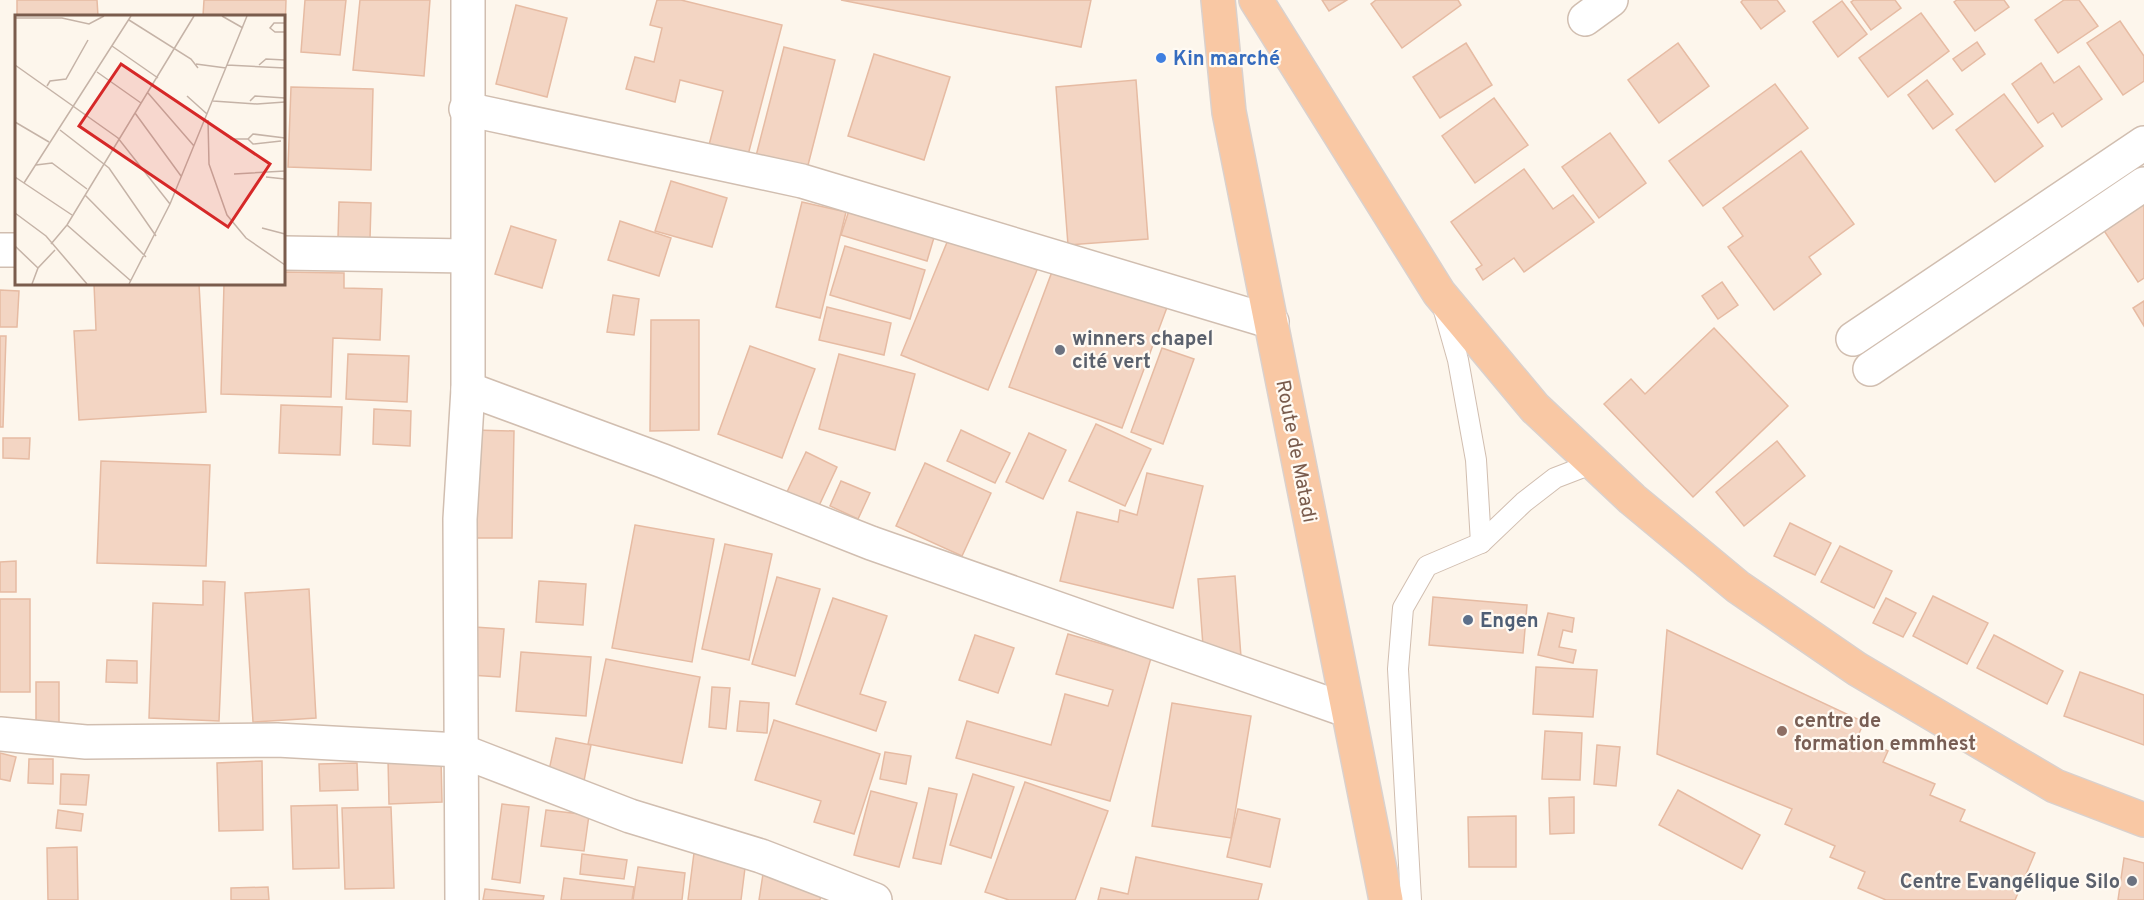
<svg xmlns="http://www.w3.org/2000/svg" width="2144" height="900" viewBox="0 0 2144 900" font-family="Overpass,sans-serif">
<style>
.building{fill:#f3d5c3;stroke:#e6bba3;stroke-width:1.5}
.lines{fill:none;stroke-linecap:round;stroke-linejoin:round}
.service-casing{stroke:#d1beb0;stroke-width:22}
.minor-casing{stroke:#d1beb0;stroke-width:36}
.trunk-casing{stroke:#dad1cd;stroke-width:36}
.service{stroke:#fff;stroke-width:20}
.minor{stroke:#fff;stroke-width:33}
.trunk{stroke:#f9c8a4;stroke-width:33}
.shop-dot{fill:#3f7fe0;stroke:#fffaf3;stroke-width:2}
.worship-dot{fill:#6b7280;stroke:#fffaf3;stroke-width:2}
.service-dot{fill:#5c6f8a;stroke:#fffaf3;stroke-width:2}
.education-dot{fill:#8d6e63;stroke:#fffaf3;stroke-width:2}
.labels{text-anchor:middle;stroke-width:4.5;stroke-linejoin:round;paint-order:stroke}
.shop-label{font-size:20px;font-weight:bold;fill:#366cbe;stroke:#fffaf3;text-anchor:start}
.worship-label{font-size:20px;font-weight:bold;fill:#5b616d;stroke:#fffaf3;text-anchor:start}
.street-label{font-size:20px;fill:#7a5c4d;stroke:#fffaf3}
.service-label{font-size:20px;font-weight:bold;fill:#4e5e75;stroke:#fffaf3;text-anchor:start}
.education-label{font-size:20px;font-weight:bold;fill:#785e54;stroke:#fffaf3;text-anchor:start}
.inset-road{fill:none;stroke:#c5b3a7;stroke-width:1.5}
.view{fill:#d62828;fill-opacity:0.15;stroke:#d62828;stroke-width:3}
.inset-edge{fill:none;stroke:#7a5c4d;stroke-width:3}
</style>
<rect width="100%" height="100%" fill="#fdf6ec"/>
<g class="building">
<path d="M17,0H97L98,16H17Z"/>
<path d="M204,0H286L284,63V16H203Z"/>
<path d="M305,0H346L340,55L301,52Z"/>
<path d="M360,0H430L424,76L353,70Z"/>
<path d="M657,0H681L782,25L748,155L709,145L723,91L680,80L675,102L626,89L635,57L654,62L662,28L650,25Z"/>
<path d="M841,0H1091L1081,47Z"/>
<path d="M1322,0H1347L1329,11Z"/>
<path d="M1376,0H1458L1461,5L1402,48L1371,4Z"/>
<path d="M1743,0H1777L1785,11L1761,29L1741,2Z"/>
<path d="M1854,0H1895L1901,8L1871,30L1851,2Z"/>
<path d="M1957,0H2004L2009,7L1975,31L1954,2Z"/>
<path d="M2064,0H2079L2098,26L2058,53L2035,20Z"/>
<path d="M1842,1L1867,34L1838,57L1813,22Z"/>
<path d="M516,5L567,18L547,97L496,84Z"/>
<path d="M1921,13L1949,51L1888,97L1859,58Z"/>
<path d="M2120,21L2144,56V81L2123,95L2087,43Z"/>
<path d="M1977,42L1985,54L1962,71L1953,59Z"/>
<path d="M1466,43L1492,85L1440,118L1413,77Z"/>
<path d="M1678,43L1709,86L1659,123L1628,80Z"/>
<path d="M784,47L835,60L807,169L756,156Z"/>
<path d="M874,54L950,77L924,160L848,136Z"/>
<path d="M2041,63L2054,83L2079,66L2102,99L2062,127L2053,113L2038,123L2012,84Z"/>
<path d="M1136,80L1148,239L1068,245L1056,87Z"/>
<path d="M1927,80L1953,114L1933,129L1908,95Z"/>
<path d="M1775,84L1808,128L1703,206L1669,161Z"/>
<path d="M291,87L373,89L371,170L288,167Z"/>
<path d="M2004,94L2043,146L1995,182L1956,130Z"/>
<path d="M1494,98L1528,145L1475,183L1442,136Z"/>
<path d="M1610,133L1646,183L1599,218L1562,167Z"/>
<path d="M1801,151L1854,224L1809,257L1821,274L1774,310L1728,247L1743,236L1723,208Z"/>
<path d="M1524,169L1553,209L1573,195L1594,222L1524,272L1514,258L1483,280L1476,269L1482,265L1451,222Z"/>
<path d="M671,181L727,198L712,247L655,231Z"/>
<path d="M2144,189V278L2138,282L2097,220Z"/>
<path d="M853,198L938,224L927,261L841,235Z"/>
<path d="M339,202L371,203L370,239L338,238Z"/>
<path d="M802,202L846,212L820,318L776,307Z"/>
<path d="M620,221L671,238L659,276L608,260Z"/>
<path d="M511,226L556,240L542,288L495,274Z"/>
<path d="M950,235L1037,270L988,390L901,355Z"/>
<path d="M845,246L925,270L910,319L830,295Z"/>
<path d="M1056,261L1169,302L1122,428L1009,387Z"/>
<path d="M284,272L344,273V288L382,289L380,340L333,338L331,397L221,394L224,284H284Z"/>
<path d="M1722,282L1738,305L1718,319L1702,296Z"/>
<path d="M94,284H199L206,412L79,420L74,331L96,330Z"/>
<path d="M0,290L19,291L17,327H0Z"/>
<path d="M613,295L639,299L634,335L607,332Z"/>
<path d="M2144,301V326L2133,308Z"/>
<path d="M827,307L891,323L884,355L819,340Z"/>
<path d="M651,320H699V430L650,431Z"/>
<path d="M1714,328L1788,406L1693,497L1604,404L1631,379L1645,394Z"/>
<path d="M0,336H6L3,427H0Z"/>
<path d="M750,346L815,369L782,458L718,434Z"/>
<path d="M1162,348L1194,359L1163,444L1131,432Z"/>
<path d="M348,354L409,356L407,402L346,399Z"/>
<path d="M839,354L915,374L895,450L819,429Z"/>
<path d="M281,405L342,407L340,455L279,453Z"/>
<path d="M374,409L411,411L410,446L373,444Z"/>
<path d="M1096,424L1151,449L1125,506L1069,481Z"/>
<path d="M474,430L514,431L512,538H472Z"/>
<path d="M961,430L1010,453L995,483L947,461Z"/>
<path d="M1029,433L1066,450L1043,499L1006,482Z"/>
<path d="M3,438H30L29,459L3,458Z"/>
<path d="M1777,441L1805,476L1744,526L1716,492Z"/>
<path d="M806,452L837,467L817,510L785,496Z"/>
<path d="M101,461L210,465L206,566L97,563Z"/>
<path d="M925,463L991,493L962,556L896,526Z"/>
<path d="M1147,473L1203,486L1173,608L1060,581L1077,512L1118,522L1120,510L1137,515Z"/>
<path d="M841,481L870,493L858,519L830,506Z"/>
<path d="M1790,523L1831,543L1815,575L1774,556Z"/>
<path d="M635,525L714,539L692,662L612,648Z"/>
<path d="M725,544L772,554L749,660L702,649Z"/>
<path d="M1840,546L1892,571L1874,608L1821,582Z"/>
<path d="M16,561V592H0V562Z"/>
<path d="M1235,576L1241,657L1204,659L1198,579Z"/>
<path d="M777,577L820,589L795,676L752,664Z"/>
<path d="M203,581L225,582L219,721L149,718L153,603L203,605Z"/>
<path d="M539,581L586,584L583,625L536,622Z"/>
<path d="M309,589L316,718L253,722L245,593Z"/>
<path d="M1933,596L1988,623L1967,664L1913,636Z"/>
<path d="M1433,597L1527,605L1523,653L1429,645Z"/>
<path d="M833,598L887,616L860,694L886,702L876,731L796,704Z"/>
<path d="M1886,598L1916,613L1903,637L1873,623Z"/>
<rect x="0" y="599" width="30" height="93"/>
<path d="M1548,613L1574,618L1572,632L1563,630L1559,647L1576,650L1573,663L1538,655Z"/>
<path d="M474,627L504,629L500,677L470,675Z"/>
<path d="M1667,630L1864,722L1857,738L1888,751L1883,762L1935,784L1930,795L1965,810L1960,821L2035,853L2015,900H1886L1858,888L1865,872L1830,857L1835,846L1785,824L1792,809L1657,754Z"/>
<path d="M1068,634L1151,658L1110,801L956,758L967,721L1051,745L1065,694L1108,706L1113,690L1056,674Z"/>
<path d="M975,635L1014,648L998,693L959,680Z"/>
<path d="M1994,635L2063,671L2047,704L1977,668Z"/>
<path d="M521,652L591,657L586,716L516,711Z"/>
<path d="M606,659L700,677L682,763L588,744Z"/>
<path d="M107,660L137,661V683L106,682Z"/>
<path d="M1536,667L1597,670L1593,717L1533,714Z"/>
<path d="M2080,672L2144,695V745L2064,716Z"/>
<rect x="36" y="682" width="23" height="44"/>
<path d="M712,687L730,688L726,729L709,727Z"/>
<path d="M740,701L769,703L767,733L737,731Z"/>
<path d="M1172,703L1251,716L1231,838L1152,826Z"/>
<path d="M774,720L880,754L854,834L814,822L821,801L755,780Z"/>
<path d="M1545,731L1582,733L1580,780L1542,779Z"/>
<path d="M556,738L591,745L584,781L548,775Z"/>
<path d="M1597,745L1620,747L1616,786L1594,784Z"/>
<path d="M885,752L911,756L906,784L880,779Z"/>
<path d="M0,753L16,757L10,781L0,779Z"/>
<path d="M441,758L442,802L389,804L388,759Z"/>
<path d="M29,759H53V784L28,783Z"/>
<path d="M262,761L263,830L219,831L217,763Z"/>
<path d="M357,763L358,790L320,791L319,764Z"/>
<path d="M61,774L89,775L86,805L60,804Z"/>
<path d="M973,774L1014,787L991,858L950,845Z"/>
<path d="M1025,782L1108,811L1075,900H1009L985,892Z"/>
<path d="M929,788L957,794L941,864L913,858Z"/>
<path d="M1678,790L1760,835L1742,869L1659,825Z"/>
<path d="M871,791L917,803L899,867L854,855Z"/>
<path d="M1574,797V833L1550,834L1549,798Z"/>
<path d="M502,804L529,807L520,883L492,879Z"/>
<path d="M337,805L339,868L293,869L291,806Z"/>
<path d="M391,807L394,888L345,889L342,808Z"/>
<path d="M1238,809L1280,819L1270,867L1227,857Z"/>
<path d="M58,810L83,814L81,831L56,828Z"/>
<path d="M546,810L589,815L584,851L541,846Z"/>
<path d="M1516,816V867H1469L1468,817Z"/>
<path d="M77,847L78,900H48L47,848Z"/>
<path d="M694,853L746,860L741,900H688Z"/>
<path d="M582,854L627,860L624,879L580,874Z"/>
<path d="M1136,857L1262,884L1258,900H1098L1101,888L1128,894Z"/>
<path d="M2124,858L2144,863V900H2118Z"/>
<path d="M638,867L685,873L682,900H633Z"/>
<path d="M763,874L823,882L820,900H759Z"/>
<path d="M564,878L634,887L632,900H561Z"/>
<path d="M268,887L269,900H231V888Z"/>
<path d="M485,889L544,896L543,900H483Z"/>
</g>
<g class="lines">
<defs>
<g id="service">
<path d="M1443,307L1458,360L1476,460L1481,543"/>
<path d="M1411,900L1398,669L1403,608L1427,566L1481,543L1524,502L1555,478L1594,463"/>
</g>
<g id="minor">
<path d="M1585,19L1611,0"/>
<path d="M466,109L802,181L1272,322"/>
<path d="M0,250H16"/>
<path d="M284,253L467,256"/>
<path d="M1853,339L2144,143"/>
<path d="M1870,369L2144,184"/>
<path d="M468,389L663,461L871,543L1346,710"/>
<path d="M0,734L86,742L277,740L459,750L630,816L761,856L875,900"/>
<path d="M462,900L460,519L468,389V0"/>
</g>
<g id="trunk">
<path d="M1218,0L1229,112L1386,900"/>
<path d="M1256,0L1439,293L1535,408L1632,499L1738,587L1857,669L2055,786L2144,820"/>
</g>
</defs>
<use href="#service" class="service-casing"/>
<use href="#minor" class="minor-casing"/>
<use href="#trunk" class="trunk-casing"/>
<use href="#service" class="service"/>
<use href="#minor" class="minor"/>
<use href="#trunk" class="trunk"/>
</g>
<circle class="shop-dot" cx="1161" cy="58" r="6"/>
<g class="worship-dot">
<circle cx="1060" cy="350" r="6"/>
<circle cx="2132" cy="881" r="6"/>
</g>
<circle class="service-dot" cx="1468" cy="620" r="6"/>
<circle class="education-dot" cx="1782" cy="731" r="6"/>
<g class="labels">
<g class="shop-label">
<text x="1173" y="65">Kin marché</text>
</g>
<g class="worship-label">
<text x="1072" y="345">winners chapel<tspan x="1072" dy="23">cité vert</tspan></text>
<text x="2120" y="888" text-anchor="end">Centre Evangélique Silo</text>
</g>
<g class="street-label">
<text transform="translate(1297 451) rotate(79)" y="7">Route de Matadi</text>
</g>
<g class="service-label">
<text x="1480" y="627">Engen</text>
</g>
<g class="education-label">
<text x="1794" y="727">centre de<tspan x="1794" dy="23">formation emmhest</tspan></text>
</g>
</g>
<g transform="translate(15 15)">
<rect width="270" height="270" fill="#fdf6ec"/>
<path class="inset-road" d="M207,1L228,13M0,3H47L74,9L89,1M114,5L176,44L183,53M270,8H259L255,13L260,17H270M97,31L143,63M181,49L211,53M0,50L103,123L155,189M212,50L270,53M244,50L251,44L270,45M82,57L126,88M32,71L35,66L51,64L73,25M133,78L179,131M172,81L192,99M198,86L242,89L270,87M235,86L240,81L270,83M120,98L166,161M193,105L194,149L212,200L231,223L270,250M0,107L34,127M45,115L94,153L141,221M215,124H233L238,119L270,123M233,124L238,129L266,126M21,150L37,148L72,174M219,159L270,156M0,162L57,200M251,162L270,164M9,168L116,1M70,180L131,242M0,198L31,221L72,269M52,210L116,266M247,213L270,219M36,229L52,210L179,1M0,231L23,253M17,269L23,253L40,235M114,269L155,189L232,1"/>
<path class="view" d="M106,49L255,149L213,212L64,111Z"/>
<rect width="270" height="270" class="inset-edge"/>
</g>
</svg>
